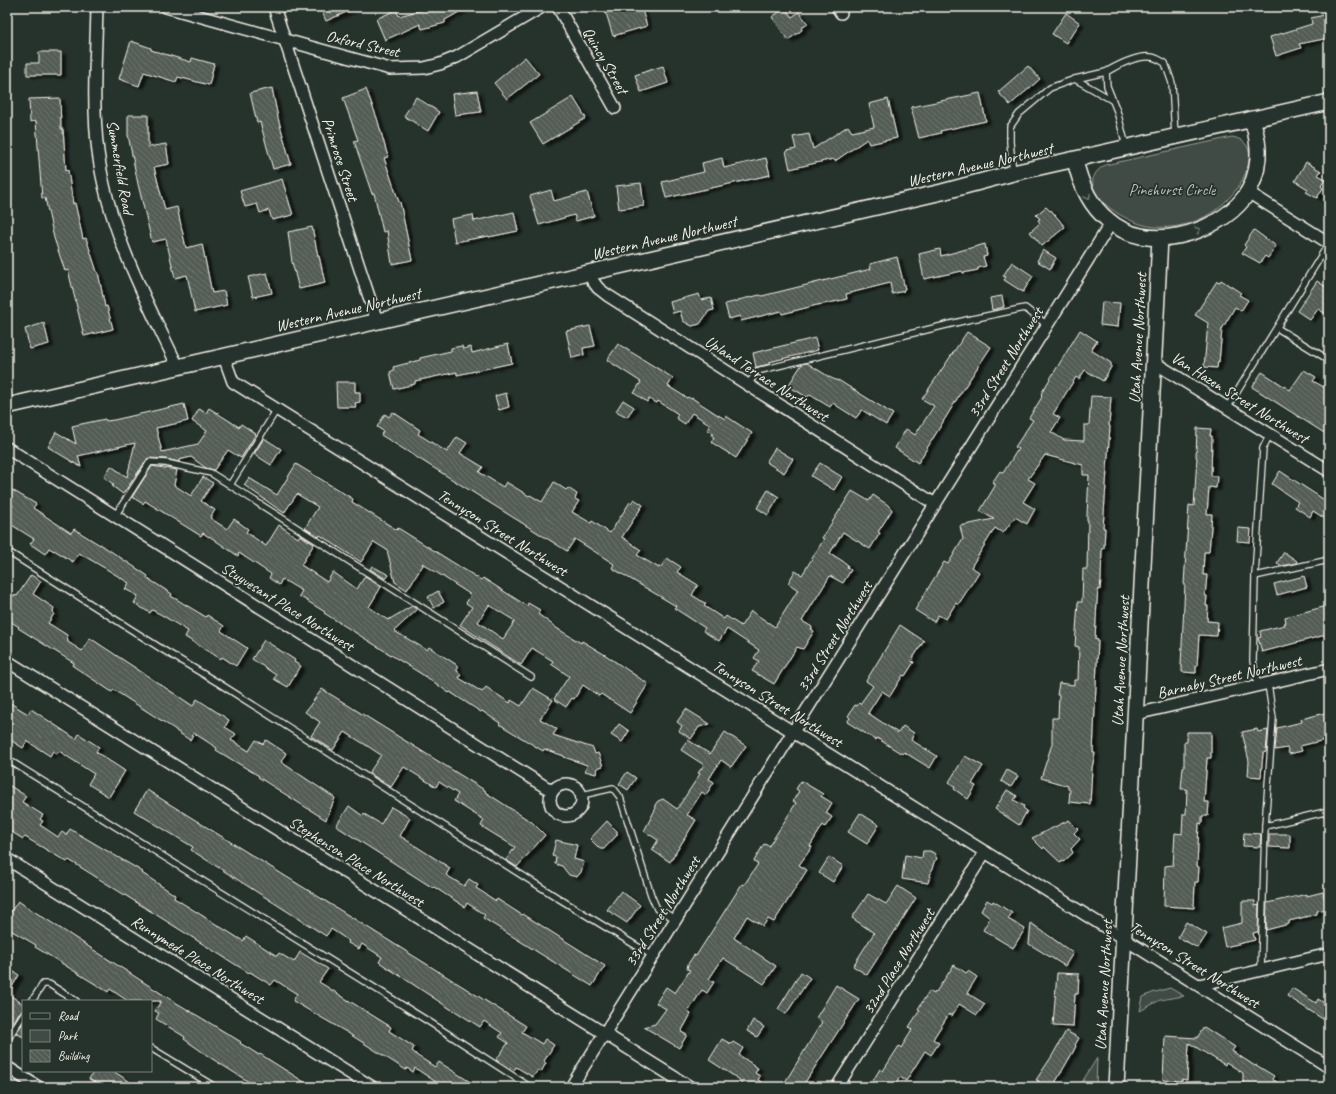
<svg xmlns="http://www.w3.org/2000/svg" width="1336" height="1094" viewBox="0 0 1336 1094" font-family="Caveat,sans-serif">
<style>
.green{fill:#414b45;stroke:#9a9e96}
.building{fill:url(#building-back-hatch);stroke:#f4f1e8;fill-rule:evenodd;filter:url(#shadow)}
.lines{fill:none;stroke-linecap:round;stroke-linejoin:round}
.lane-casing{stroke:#f4f1e8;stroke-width:8}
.street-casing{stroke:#f4f1e8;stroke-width:14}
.secondary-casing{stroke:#f4f1e8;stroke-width:18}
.lane{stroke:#26332d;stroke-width:5.5}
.street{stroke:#26332d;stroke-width:11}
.secondary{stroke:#26332d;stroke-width:15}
.oneway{stroke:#6e766e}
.labels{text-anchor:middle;stroke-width:3.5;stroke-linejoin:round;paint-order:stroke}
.street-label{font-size:16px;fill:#f4f1e8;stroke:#26332d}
.park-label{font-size:16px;fill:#bebfb7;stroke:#26332d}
</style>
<defs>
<pattern id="building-back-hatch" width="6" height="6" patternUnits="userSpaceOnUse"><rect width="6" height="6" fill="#525c55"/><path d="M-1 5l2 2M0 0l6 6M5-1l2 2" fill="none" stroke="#6c746d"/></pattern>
<filter id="shadow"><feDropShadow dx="4.5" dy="2.5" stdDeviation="1" flood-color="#0009"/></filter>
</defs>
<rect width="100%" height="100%" fill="#26332d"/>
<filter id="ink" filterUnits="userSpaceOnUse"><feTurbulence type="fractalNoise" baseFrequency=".025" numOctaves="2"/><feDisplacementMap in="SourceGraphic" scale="8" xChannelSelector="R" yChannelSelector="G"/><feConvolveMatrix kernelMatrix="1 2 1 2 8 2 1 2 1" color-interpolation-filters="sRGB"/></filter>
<g filter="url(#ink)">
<g class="green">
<path d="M1232,137C1248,140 1252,151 1248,166C1243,183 1232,197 1218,208C1201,222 1177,229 1155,227C1145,226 1135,223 1126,218C1107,209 1075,183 1105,165Z"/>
<path d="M1170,988L1184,996L1160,1000L1140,1011L1143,997L1152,993Z"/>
<path d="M1097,1058L1096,1087H1079Z"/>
</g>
<g class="building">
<path d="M320,7H358L326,21Z"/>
<path d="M433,7H468L445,20V23L422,29L420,24L385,40L376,19L396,10L399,16Z"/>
<path d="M602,7H641L647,26L613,36L607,16Z"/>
<path d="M785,8L792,17L799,12L808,24L801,28L802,30L788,40L772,17Z"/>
<path d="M1066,13L1080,23L1066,43L1052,34Z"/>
<path d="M1329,14V38L1299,44L1301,48L1276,56L1270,37L1312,24L1311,18Z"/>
<path d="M131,41L151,48V50L191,62L192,58L214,64L209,85L178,77L176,82L144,72L139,86L119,79Z"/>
<path d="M39,52H61V75H27V63H39Z"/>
<path d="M525,57L539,74L507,99L494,83Z"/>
<path d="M663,66L668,83L641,92L635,75Z"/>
<path d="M1028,66L1040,79L1010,105L998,92Z"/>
<path d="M272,88L278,118L291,164L273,169L260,122L257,123L250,93Z"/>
<path d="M366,89L377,118L388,157L384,158L399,202H400L412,260L392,264L387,231L383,232L374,193L372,194L354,141L358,140L343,98Z"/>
<path d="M477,91L481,112L455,115L452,94Z"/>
<path d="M980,93L986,121L940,131L941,133L919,138L911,107Z"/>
<path d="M416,97L439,112L428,131L404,116Z"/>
<path d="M573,97L586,118L543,144L530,123Z"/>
<path d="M60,98L61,129H63L66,171L68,170L73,204L75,203L83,239L86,238L97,272H98L105,307L107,306L113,329L84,336L68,270L65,271L54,238L45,198H42L36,121L30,122L29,99Z"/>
<path d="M888,99L897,138L869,144L867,139L835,161L833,159L790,169L786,151L796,149L793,137L809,134L813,149L848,126L852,132L874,127L869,104Z"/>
<path d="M128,115H148V147L166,144L169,164L154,167L165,210L177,207L186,248L202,244L212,293L224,291L227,305L195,312L187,275L175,278L166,239L152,242L138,184L128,135Z"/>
<path d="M722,158L724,168L766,158L770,175L666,198L662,182L704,172L702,163Z"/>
<path d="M1306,162L1321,171L1318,175L1325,179L1321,186L1323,188L1317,198L1306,192L1308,189L1295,181Z"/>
<path d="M282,179L293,215L272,220L269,210L260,213L257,204L245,207L240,191Z"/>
<path d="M641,183L644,206L619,209L616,186Z"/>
<path d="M551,190L554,201L587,192L594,216L576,221L574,215L539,225L530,196Z"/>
<path d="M1046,207L1050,211L1051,210L1065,227L1042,246L1030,232L1040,223L1038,220L1040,219L1036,215Z"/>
<path d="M514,212L518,231L489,237V236L455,242L451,219L473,215L474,221Z"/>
<path d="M312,227L318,256H319L325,283L299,289L292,262L288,232Z"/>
<path d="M1254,230L1276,246L1268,258L1265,256L1260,263L1242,253L1246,247L1244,245Z"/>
<path d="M985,244L987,256L983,257L986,266L978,268V270L963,273L962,271L924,279L919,254L940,249L941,256Z"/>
<path d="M1043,250L1056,258L1050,269L1037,261Z"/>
<path d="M897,257L905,289L903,290L904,291L892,294L890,283L846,294L847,299L829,303L817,305L782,314L781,311L741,321L740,316L729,319L725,304L738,301V300L760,295L762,296L871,269L870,264Z"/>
<path d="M1012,262L1033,276L1023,292L1004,280L1006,277L1003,276Z"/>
<path d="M267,273L272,293L253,297L248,277Z"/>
<path d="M1221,280L1241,293L1239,295L1248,300L1241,311L1235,307L1222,329L1219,362L1218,361L1217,368L1204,367L1208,323L1195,315L1217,281L1220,282Z"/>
<path d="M1317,281L1329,289V316L1318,309L1310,320L1297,311Z"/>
<path d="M699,294L701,300L711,298L714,310L709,311L700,324L692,326L683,321L680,311L673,313L670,302Z"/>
<path d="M1002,296L1004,307L992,310L990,298Z"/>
<path d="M1102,302L1120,303L1118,327L1100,325Z"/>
<path d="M44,323L49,344L30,349L25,329Z"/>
<path d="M590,326L595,346L583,348L584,355L572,358L566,331Z"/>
<path d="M1080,330L1097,341L1091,350L1111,363V367L1103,381L1085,370L1079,379L1076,377L1053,414L1060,418L1051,432L1064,440L1084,441V425H1089L1091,396L1111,397L1109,426H1110L1103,528H1105L1104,548H1102L1101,578L1100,590H1098L1097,601L1095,639L1098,640L1093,753H1095L1092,768L1090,804L1069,802L1070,790L1068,789V786L1041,778L1052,744V718H1058L1059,695H1057L1059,683L1074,685V680H1078L1079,647L1075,646L1078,602H1082L1083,569H1087L1088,520H1087V515L1089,475H1083V465L1045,455L1028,479L1035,483L1023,502L1035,509L1027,524L1015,517L1003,533L995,528L971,567L979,572L958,605L956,603L946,619L938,615L934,622L915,610L944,562L948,564L963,539L960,526L994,519L980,511L995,486V484L992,483L1000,471L1003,473L1018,449L1015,447L1033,420L1029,418L1042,397L1041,396L1042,392Z"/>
<path d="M967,332L991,347L960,394L918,463L895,448L906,429L915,435L934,406L922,399Z"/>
<path d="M815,338L818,350L769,362L770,364L756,367L753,353Z"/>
<path d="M508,344L512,363L457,375V372L415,381V384L394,389L390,372L394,370L393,367L420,360V358L451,351V348L462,346L463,349L471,347L472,353Z"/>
<path d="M618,344L673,378L668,386L687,398L688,397L691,399L692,398L718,415L725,419L726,416L752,433L736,458L711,442L714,437L712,436L713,433L708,430L711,425L692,413L685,424L676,418L678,414L658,401L657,403L649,399L647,402L634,393L641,382L607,360Z"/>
<path d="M807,363L831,378L838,381V380L893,414L886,425L862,410L856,418L834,404L833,403L830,407L810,395L807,397L788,386L802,364Z"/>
<path d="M1304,370L1316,377L1313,381L1329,390V436L1252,387L1262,372L1290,390Z"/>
<path d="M336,382H355V392H360V402L355,403L356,407H337Z"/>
<path d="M506,393L509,407L499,410L495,396Z"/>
<path d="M623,400L634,407L627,417L616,411Z"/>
<path d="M184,404L188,421L156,428L162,452L198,444L207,431L192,421L199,409L206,413L209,408L239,427L241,424L256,434L241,458L228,450L214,470L206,468L191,457L179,460V462L166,459L148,458L123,494L112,486L114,485L104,477L111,466L127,477L135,443L78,456L81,467L48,447L56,432L76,444L72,426L105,419L106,421L114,420Z"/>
<path d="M393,412L420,430L418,434L447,452L457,437L467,443L460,453L483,467L479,472L503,487L506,482L529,496L530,495L542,502L554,482L566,490L568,488L577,494L575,499L579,501L572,512L591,523L592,521L610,533L630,502L631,503L634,499L643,505L622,537L641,550L637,555L659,568L660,566L661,567L667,558L681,567L677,572L698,585L692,595L706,604L704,606L724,619L726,616L741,626L751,611L775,627L798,590L788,583L795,571L802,575L824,539L822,538L852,491L869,501L873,495L888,505L892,510L878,532L880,533L870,549L843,532L830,553L844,562L848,565L847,567L851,570L843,583L830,576L802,621L812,627L811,629L814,631L803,649L797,647L774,684L752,671L759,661L754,658L759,650L727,629L719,641L703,631L705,628L674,608L676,606L612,568L614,564L575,539L567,551L381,435L383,431L377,427L385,414L389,417Z"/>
<path d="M1197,428L1211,429L1210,436H1212L1211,476H1217L1216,488L1209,487L1207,514H1212L1209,552H1204L1203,575H1207L1205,596H1207L1206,606H1208L1207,621L1218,622L1217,636L1199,635L1197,666H1196V673L1182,672V665H1181L1185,584H1184L1189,505L1194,506L1197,457H1196Z"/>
<path d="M264,438L281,449L271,465L254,454Z"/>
<path d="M775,448L793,459L784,473L766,462Z"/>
<path d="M820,463L842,477L834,490L811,476Z"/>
<path d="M296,464L353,499L352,502L397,530L398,528L481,580L483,578L527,606L528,603L540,610L538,614L558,629L581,643L582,641L607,656L648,684L630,713L601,694L599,696L583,685L574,699L572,698L566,707L554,699L569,676L551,664L553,661L532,648L521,665L460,625L472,607L466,603L471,595L422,563L423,565L407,590L395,582L387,550L374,542L361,562L320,535L319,537L305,528L318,507L297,494L284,513L244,485L249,478L277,495ZM489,605L515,621L503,639L478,622Z"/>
<path d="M152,466L177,470L174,485L191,496L203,477L213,483L201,501L215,510L210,518L227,529L234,519L248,529L246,532L266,546L279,525L298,538L300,535L314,544L301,565L327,582L333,572L357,589L365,576L381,587L369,607L388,620L412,606L417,610L394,631L427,650L429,647L457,665V671L461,674L459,678L482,692L486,687L510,703L511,700L521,706L533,688L553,700L540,719L557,729L553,735L593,748L595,754L598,753L603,766L597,768L596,774L585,771L587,765L564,757V756L544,749L543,751L499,724L500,723L482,711L481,712L450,692L449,693L431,680L324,613L325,612L299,596L302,591L282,579L279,585L269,578L271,574L239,553L238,556L209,536V537L203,533L201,536L145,501L143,504L132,497Z"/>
<path d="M1280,471L1329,503V521L1313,511L1310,517L1295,507L1298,502L1272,484Z"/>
<path d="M7,487L36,504L33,508L71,533L74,529L100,545V544L148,576L147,578L172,594L171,596L206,617L207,615L224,626L221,631L247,648L236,666L222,657L221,659L185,637L188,631L160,614L152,610L150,613L134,603L138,596L125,589L129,583L108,570L79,553L73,562L54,550V551L49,548L45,554L30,544L34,539L7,522V514L13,505L7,501Z"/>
<path d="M768,490L779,497L768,515L757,508Z"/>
<path d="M1238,528L1251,529L1250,542L1237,541Z"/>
<path d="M1284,552L1297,561L1296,563L1282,566L1277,563Z"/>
<path d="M372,566L389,575L386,579L370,569Z"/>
<path d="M31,575L41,581L33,594L54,608L53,611L54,614L48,623L67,635L68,642L82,651L90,638L193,706L197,699L229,720L225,727L236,734L231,740L249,751L256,740L263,744L266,740L286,753L281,762L335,798L326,820L258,777L259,776L216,750L217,748L194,733L190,740L176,731V730L114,690L112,692L73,666L74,663L18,628L19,627L7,619V592L13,596L14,595L17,596Z"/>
<path d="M1304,576L1307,587L1277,595L1274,584Z"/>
<path d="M438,591L444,602L434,608L428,597Z"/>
<path d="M1327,606L1329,615V634L1262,652L1258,638L1261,637L1260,631L1285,625L1284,623H1286L1285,617Z"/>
<path d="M900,625L924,641L911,661L914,662L905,676L903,675L890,696L882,691L868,713L898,733L903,726L914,733L911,740L937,756L930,768L904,752L902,754L877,738L876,740L847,722L850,718L848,716L855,705L857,706L859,703L860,704L873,686L866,681Z"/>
<path d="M264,640L295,660L294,662L301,666L288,687L274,679L276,675L252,659Z"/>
<path d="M322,689L486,791L485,792L533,823L545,835L517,867L506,860L515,847L481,826L484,820L454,801L458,794L439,782L436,787L404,767L391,787L369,773L381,755L369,747L345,732L333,750L311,736L320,722L305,712Z"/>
<path d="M7,701L28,714L31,709L76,739L79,734L99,747L96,752L125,771L109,797L88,784L94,774L59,751L57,754L53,751L50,756L27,741L23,748L7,738Z"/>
<path d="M686,709L710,724L699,727L691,739L679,731L682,726L677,722Z"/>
<path d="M1329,712V739L1300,746L1302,751L1289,754L1287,748L1275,750L1277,728L1302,722L1301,719Z"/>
<path d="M619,724L629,731L622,742L611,735Z"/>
<path d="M1257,729L1258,732L1268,730L1266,752L1263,753L1261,777L1248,776L1249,761L1242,732Z"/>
<path d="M725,732L746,746L731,767L721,760L709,779L714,782L706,795L702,792L687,815L696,820L670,862L652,850L658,840L644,831L656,808L655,805L658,801L663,799L677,809L700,774L698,773L704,765L681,750L688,740L710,754Z"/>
<path d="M1187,732H1211V758H1207L1204,802H1209L1208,816H1202V824L1199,823L1197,866L1199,867L1198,882H1195L1194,908L1164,906L1165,866L1173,865L1175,833L1182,834L1183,814H1186L1187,789H1181L1183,767H1184V742H1187Z"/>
<path d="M965,756L983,766L972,784L976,786L968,799L954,789L955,787L949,782Z"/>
<path d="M1007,770L1018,776L1011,787L1001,781Z"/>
<path d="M627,772L636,778L628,790L619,784Z"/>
<path d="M801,781L823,794L821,796L832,803L826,813L832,817L825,827L823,825L810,846L812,847L799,865L807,870L774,922L768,919L763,926L747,916L734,938L776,966L764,984L723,958L709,979L714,982L707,993L702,990L688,1012L691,1014L681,1032L687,1035L679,1048L644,1027L655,1024L666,1009L656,1003L666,987L675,993L690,970L687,969L688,964L694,955L696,956L742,884L744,885L758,864L754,861L764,844L769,846L796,803L793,801L799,791L796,789Z"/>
<path d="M7,784L26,796L22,802L43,815L40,819L43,821L40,825L58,837L62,832L66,835L70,829L143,872L142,873L175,895L174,898L243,941L246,936L277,956L279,953L294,962L300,952L328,969L319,982L391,1027L389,1031L414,1047L412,1051L416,1054V1055L435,1067L439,1062L478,1087H433L436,1082L415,1068L413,1072L407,1068L406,1070L348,1033L293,1001L297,994L275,980L271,985L250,972L249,973L69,860L67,862L25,837L23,839L7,829Z"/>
<path d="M147,790L526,1026L522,1032L542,1044L545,1039L554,1045L544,1061L546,1063L541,1072L538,1070L533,1077L516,1067L514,1070L508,1066L507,1067L496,1060L508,1043L499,1037L502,1033L484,1021L480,1027L452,1009V1010L379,962L382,957L362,944L359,949L348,943L349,941L331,929L326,936L191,850L193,847L134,811Z"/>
<path d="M1007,790L1017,796L1014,800L1024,806L1023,808L1027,811L1019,825L995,809Z"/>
<path d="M349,806L363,816L364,814L381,824L391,807L410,818L400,836L450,868L446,875L464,886L469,879L478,885L476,888L496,901L497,899L522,915L523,914L605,966L592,986L483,918L485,915L467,903L465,907L434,887L433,888L336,826Z"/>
<path d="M860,813L879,825L867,844L848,832Z"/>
<path d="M1069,820L1078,829L1074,833L1080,839L1071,849L1073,853L1063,862L1062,861L1061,863L1044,847L1043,849L1032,838Z"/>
<path d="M607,821L617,831V835L604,849H600L590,839Z"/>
<path d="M1244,833L1261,834L1260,847L1243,846Z"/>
<path d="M1269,834H1290V848L1269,847Z"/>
<path d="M556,840L577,845L574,859L584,862L581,872L577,877L569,875L562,866L555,864L556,857L552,856Z"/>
<path d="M923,851H930L934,853L937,859L934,862L928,883L902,879L905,855L922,858Z"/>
<path d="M829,857L843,866L833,882L819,873Z"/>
<path d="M898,886L916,898L867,975L853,966L874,933L852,918L868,894L886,904Z"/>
<path d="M621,891L640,905L627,923L607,910Z"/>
<path d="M1323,892L1327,909L1317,911V914L1289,921V924L1266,930L1267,903L1307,894V896Z"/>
<path d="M987,900L992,903L993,901L1012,913L1008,919L1025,929L1013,948L983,930L990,918L981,911Z"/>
<path d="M18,901L165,996L228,1034L241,1042L240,1043L259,1055L260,1054L312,1087H257L211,1058L184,1039L185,1037L156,1019L159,1013L155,1011L161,1001H128L110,989L108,992L50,956L35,947L36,945L7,928V917Z"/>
<path d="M1242,901H1255V906L1259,905L1258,932L1253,933L1255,940L1225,947L1221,928L1242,923Z"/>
<path d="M1186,922L1207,934L1198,948L1178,937Z"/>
<path d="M1031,923L1073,953L1065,966L1029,944Z"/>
<path d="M954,965L966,973L968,971L977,977L967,993L985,1004L977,1015L959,1004L952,1016L949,1014L933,1039L939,1043L931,1055L925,1051L906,1081L900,1077L894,1087H869L880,1069L883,1071L899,1046L901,1048L912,1030L909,1027L920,1010L918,1009L929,991L934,994L935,992H936Z"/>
<path d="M7,968L19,975L8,994L23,1004V1011L19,1013L9,1029L7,1027Z"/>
<path d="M801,972L810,978L786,1014L778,1009Z"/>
<path d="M1057,973L1079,974L1078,994H1075L1073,1027L1053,1026Z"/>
<path d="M836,985L859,999L802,1087H782L822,1022L816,1018Z"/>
<path d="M1292,988L1316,1003L1318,999L1329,1006V1023L1287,996Z"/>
<path d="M753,1020L764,1027L757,1037L747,1031Z"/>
<path d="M23,1023V1037L16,1033Z"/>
<path d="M1204,1027L1235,1047L1232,1051L1255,1066L1256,1065L1274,1076L1272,1079L1285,1087H1243V1073L1226,1062L1225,1065L1189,1043L1187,1080L1182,1079V1081L1163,1080L1165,1036L1197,1038Z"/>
<path d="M1066,1031L1079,1038L1075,1045L1076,1046L1073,1052L1055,1083L1051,1087H1035L1039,1081L1036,1080L1052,1056Z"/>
<path d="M722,1039L731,1044L733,1042L743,1048L739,1055L758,1068L755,1073L760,1076L758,1080L769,1087H747L739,1082L740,1080L709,1060Z"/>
<path d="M94,1071H113L138,1087H103L89,1079Z"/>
</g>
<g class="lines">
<defs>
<g id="lane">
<path d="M1075,79L1106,72"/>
<path d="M1126,146L1117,111L1107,86L1106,72C1118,65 1137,55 1151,57C1156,57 1161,61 1165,63L1172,83L1175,136"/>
<path d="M1013,173L1010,142V127L1019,114L1050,88L1075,79L1112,100"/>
<path d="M1277,328L1329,360"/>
<path d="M748,385L757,371L967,320L1025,308L1047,325"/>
<path d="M1227,408L1329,243"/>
<path d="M230,485L277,409"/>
<path d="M115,516L150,462L166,463L211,473L531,677"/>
<path d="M7,551L165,651L220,684L558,898L653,956"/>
<path d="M1255,576L1329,560"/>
<path d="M1258,686L1253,661L1255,576L1263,448L1270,434"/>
<path d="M7,759L431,1023L530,1087"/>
<path d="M582,795L613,788L620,797L651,895L657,909L676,919"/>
<path d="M1265,826L1329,811"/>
<path d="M1261,970L1265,826L1273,718L1268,684"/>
<path d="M32,1001L43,984H49L76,1001"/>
<path d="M7,1040L23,1015"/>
<path d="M151,1048L215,1087"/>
</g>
<g id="street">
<path d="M97,7C96,55 92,104 98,152C108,229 145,298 178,367"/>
<path d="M166,7L390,69L424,68L440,64L457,57L542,7"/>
<path d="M274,7L377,321"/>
<path d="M558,7L615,108"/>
<path d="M837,7L841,13"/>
<path d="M1248,192L1329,243"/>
<path d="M587,273L598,288L607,295L935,504"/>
<path d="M224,357L233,382L1329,1067"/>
<path d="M1155,363L1329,471"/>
<path d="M7,448L552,791"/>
<path d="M7,661L690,1087"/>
<path d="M1136,714L1329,669"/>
<circle cx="566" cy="800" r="16"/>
<path d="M7,859L372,1087"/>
<path d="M1199,985L1329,954"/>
<path d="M7,1067L38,1087"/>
<path d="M571,1087L1111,223"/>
<path d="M837,1087L985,852"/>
</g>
<g id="secondary">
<path d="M1075,160C1080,183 1089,205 1108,220C1146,254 1215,235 1244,198C1252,187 1257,172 1258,158C1259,145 1256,132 1252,119"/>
<path d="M7,406L942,192L1013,173L1329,102"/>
<path d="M1116,1087L1160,238"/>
</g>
</defs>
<use href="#lane" class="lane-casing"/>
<use href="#street" class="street-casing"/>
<use href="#secondary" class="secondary-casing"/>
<use href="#lane" class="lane"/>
<use href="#street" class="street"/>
<use href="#secondary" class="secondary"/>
</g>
<defs><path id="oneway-chevron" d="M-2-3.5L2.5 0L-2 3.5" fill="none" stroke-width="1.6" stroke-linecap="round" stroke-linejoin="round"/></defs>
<g class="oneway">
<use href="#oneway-chevron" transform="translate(1088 197) rotate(59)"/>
<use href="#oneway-chevron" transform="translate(1198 230) rotate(-22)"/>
</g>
</g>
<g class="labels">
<g class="street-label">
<text transform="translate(363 43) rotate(13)" y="6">Oxford Street</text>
<text transform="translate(606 60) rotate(60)" y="6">Quincy Street</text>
<text transform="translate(341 159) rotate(72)" y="6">Primrose Street</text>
<text transform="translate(980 164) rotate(-13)" y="6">Western Avenue Northwest</text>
<text transform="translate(121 167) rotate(80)" y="6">Summerfield Road</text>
<text transform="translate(664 237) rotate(-13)" y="6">Western Avenue Northwest</text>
<text transform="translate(348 309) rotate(-13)" y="6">Western Avenue Northwest</text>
<text transform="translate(1137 338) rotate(-87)" y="6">Utah Avenue Northwest</text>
<text transform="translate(1005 362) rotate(-58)" y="6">33rd Street Northwest</text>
<text transform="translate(767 378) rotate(33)" y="6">Upland Terrace Northwest</text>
<text transform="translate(1240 397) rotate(32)" y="6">Van Hazen Street Northwest</text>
<text transform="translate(503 532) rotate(32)" y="6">Tennyson Street Northwest</text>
<text transform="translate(288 606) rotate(32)" y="6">Stuyvesant Place Northwest</text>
<text transform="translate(834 636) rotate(-58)" y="6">33rd Street Northwest</text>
<text transform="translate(1120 661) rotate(-87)" y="6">Utah Avenue Northwest</text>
<text transform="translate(1229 676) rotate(-13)" y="6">Barnaby Street Northwest</text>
<text transform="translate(778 703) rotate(32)" y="6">Tennyson Street Northwest</text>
<text transform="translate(357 861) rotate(32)" y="6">Stephenson Place Northwest</text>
<text transform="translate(662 911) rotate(-58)" y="6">33rd Street Northwest</text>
<text transform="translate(198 959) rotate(32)" y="6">Runnymede Place Northwest</text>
<text transform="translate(898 961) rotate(-58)" y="6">32nd Place Northwest</text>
<text transform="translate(1195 964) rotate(32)" y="6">Tennyson Street Northwest</text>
<text transform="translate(1103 985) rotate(-87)" y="6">Utah Avenue Northwest</text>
</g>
<g class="park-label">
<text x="1172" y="195">Pinehurst Circle</text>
</g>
</g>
<rect width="1336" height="1094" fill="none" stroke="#26332d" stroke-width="24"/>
<rect x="12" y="12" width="1312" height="1070" fill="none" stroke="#f4f1e8" stroke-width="1.5" filter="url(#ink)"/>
<rect x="22" y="1000" width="130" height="72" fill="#26332d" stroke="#787f78"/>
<rect x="30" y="1013" width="20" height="6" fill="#26332d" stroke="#787f78"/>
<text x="58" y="1020" font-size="12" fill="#f4f1e8">Road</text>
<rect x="30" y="1030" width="20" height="12" fill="#414b45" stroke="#787f78"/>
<text x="58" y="1040" font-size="12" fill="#f4f1e8">Park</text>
<rect x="30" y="1050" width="20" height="12" fill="url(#building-back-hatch)" stroke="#787f78"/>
<text x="58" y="1060" font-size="12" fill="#f4f1e8">Building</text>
</svg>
